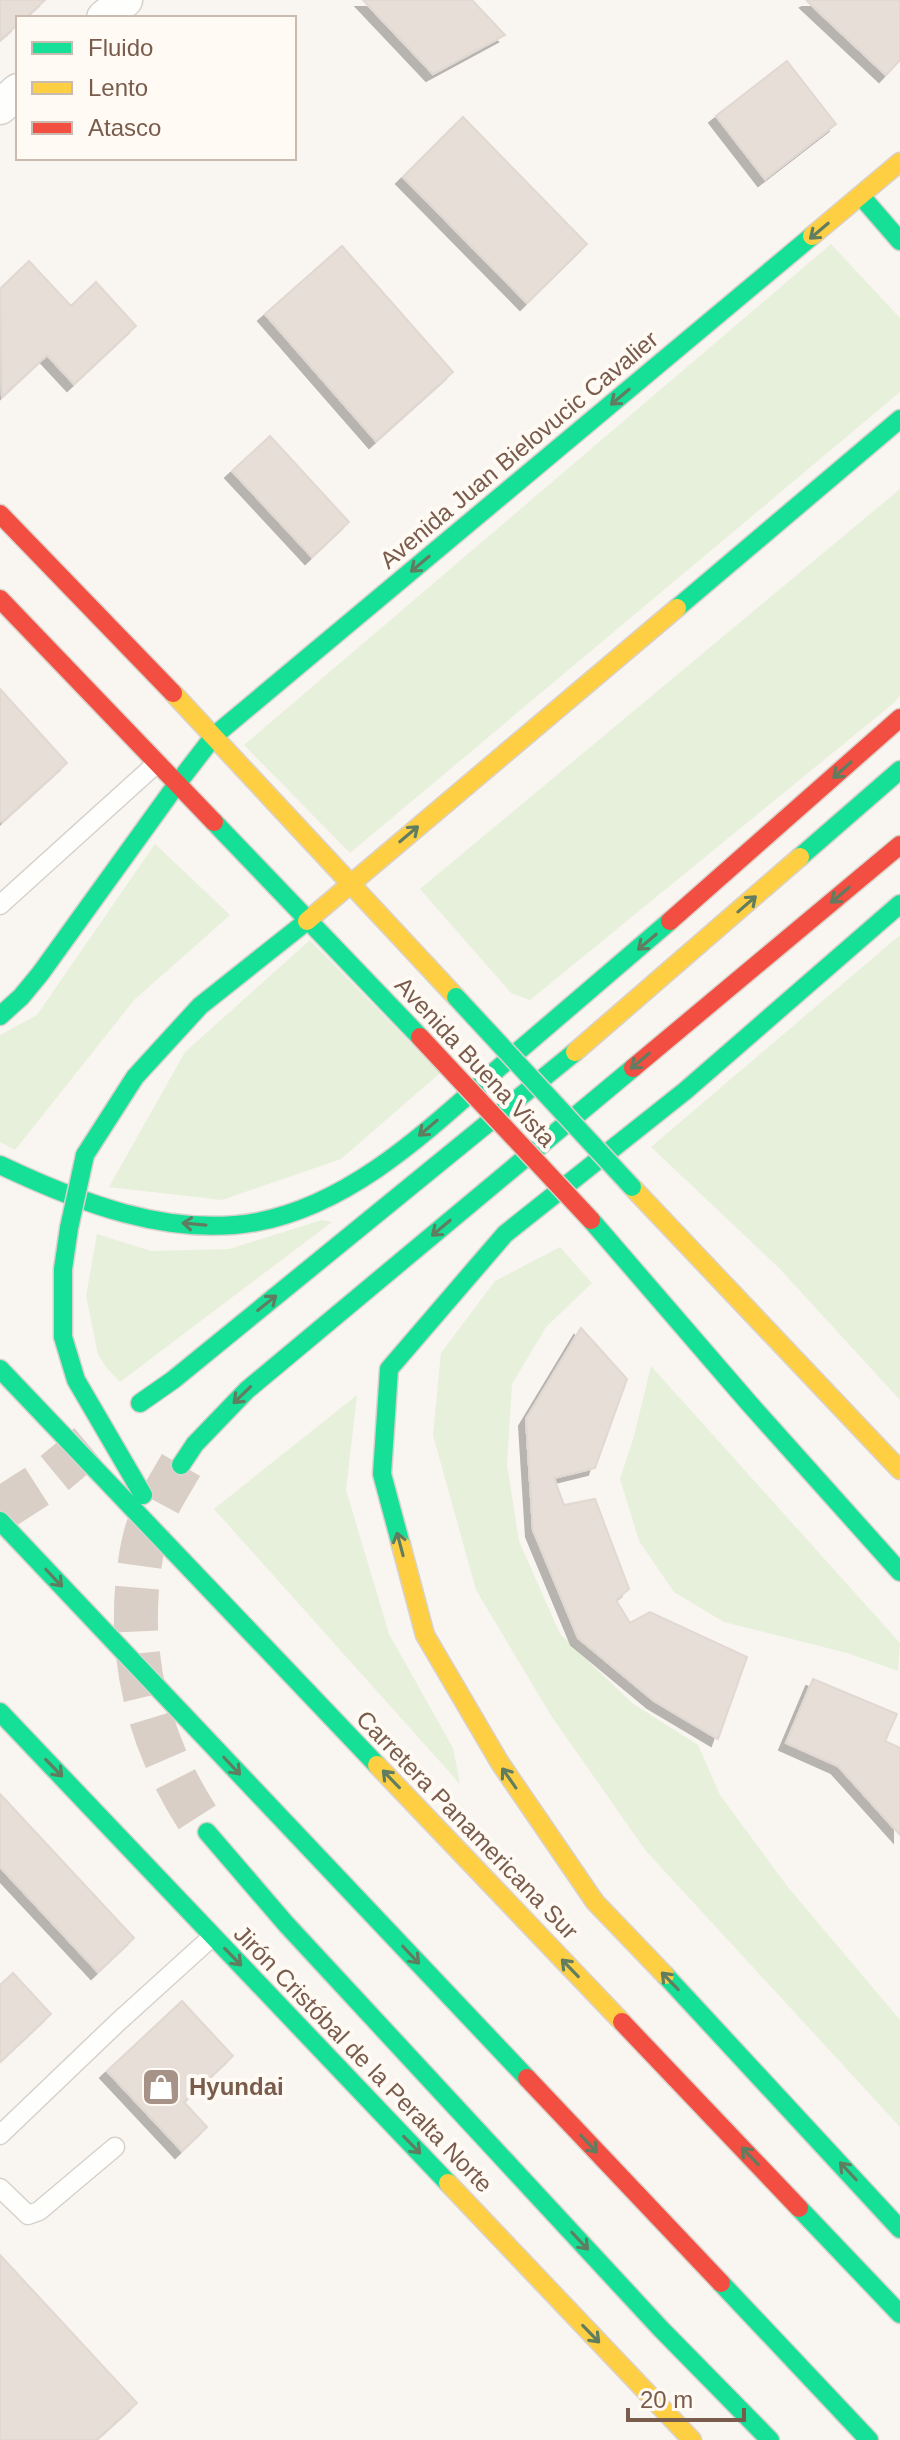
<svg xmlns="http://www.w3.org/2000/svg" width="900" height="2440" viewBox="0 0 900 2440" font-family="Helvetica,sans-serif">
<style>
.green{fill:#e7f0db}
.building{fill:#e6ded7;stroke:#e2d8d2;stroke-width:2;filter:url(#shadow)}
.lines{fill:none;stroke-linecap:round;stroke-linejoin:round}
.highway-tunnel{stroke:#d9cfc7;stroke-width:44;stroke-dasharray:44 22;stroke-linecap:butt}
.lane-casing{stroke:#d7d1cb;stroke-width:21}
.street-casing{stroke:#d7d1cb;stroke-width:37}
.fast-casing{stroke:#d9d2cb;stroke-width:21}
.slow-casing{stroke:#d9d2cb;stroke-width:21}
.jam-casing{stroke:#d9d2cb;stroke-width:21}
.lane{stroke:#fefefd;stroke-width:18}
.street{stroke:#fefefd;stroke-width:34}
.fast{stroke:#16e098;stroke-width:18}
.slow{stroke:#ffcf43;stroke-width:18}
.jam{stroke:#f24e42;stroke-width:18}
.fast-bridge-casing{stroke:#d9d2cb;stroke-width:21;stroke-linecap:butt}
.jam-bridge-casing{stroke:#d9d2cb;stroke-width:21;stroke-linecap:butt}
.fast-bridge{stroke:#16e098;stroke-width:18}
.jam-bridge{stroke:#f24e42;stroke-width:18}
.oneway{stroke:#617d60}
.labels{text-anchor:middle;stroke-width:8;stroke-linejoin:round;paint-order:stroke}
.street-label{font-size:24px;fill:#7a5c4d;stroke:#fffaf3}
.poi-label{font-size:24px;font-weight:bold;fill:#7a5c4d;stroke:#fffaf3;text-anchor:start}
</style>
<defs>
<filter id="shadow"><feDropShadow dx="-7" dy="7" stdDeviation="0" flood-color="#0004"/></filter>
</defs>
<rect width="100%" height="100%" fill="#f9f5f0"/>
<g class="green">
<path d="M831,244L900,318V392L350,853L244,745Z"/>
<path d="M900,489V695L895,702L530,1000L511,993L420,889Z"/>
<path d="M155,844L230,915L134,1000L15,1150L0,1142V1035L37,1015Z"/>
<path d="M900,935V1400L779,1268L651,1147Z"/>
<path d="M310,940L440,1073L341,1159L222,1200L109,1187L185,1052Z"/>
<path d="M322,1220L332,1222L120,1382L106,1367L98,1354L86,1296L97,1234L151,1251L229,1249Z"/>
<path d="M560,1247L592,1283L546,1327L512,1384L507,1465L519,1541L560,1634L632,1703L698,1745L720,1795L787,1886L900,2020V2127L646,1851L552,1717L476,1590L433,1435L441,1353L495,1281Z"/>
<path d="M651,1366L900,1643L898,1671L847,1653L724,1622L674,1592L639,1541L620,1479L634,1436Z"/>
<path d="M357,1395L346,1490L389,1634L453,1748L460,1784L214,1509Z"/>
</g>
<g class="building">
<path d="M0,0H45L25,18H18V24L0,40Z"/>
<path d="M363,0H472L505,35L433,74Z"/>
<path d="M809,0H900V60L886,75L807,1Z"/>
<path d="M787,61L836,124L765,179L716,116Z"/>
<path d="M463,117L587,244L527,303L403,177Z"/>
<path d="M342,246L453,372L376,441L265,314Z"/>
<path d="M29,261L71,306L96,282L136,326L74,384L47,355L2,397L0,289Z"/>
<path d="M270,436L349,522L312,557L232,471Z"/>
<path d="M0,689L67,763L2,822L0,820Z"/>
<path d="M581,1328L627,1379L595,1468L554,1478L564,1505L595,1499L629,1589L616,1600L630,1623L650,1612L747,1657L718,1739L654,1701L578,1638L533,1530L526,1419Z"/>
<path d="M813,1679L897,1714L885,1741L900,1748V1835L838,1766L786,1743Z"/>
<path d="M0,1794L134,1938L98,1972L0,1867Z"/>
<path d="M13,1973L51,2014L0,2062V1985Z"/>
<path d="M182,2001L233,2056L184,2102L207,2127L182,2151L107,2071Z"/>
<path d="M0,2255L137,2403L96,2440H0Z"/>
</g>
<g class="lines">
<g class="highway-tunnel">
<path d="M181,1465C169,1486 155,1507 147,1530C142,1545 140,1562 138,1578C128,1670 154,1756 207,1832"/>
<path d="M0,1510L45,1481L110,1427"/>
</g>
<defs>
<g id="lane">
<path d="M0,905L157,763"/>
<path d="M0,2135L118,2022L213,1936"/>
<path d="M0,2188L28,2215L39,2211L115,2147"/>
</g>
<g id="street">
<path d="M104,18L125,0"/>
<path d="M0,107L18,91"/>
</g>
<g id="fast">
<path d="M861,196L900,241"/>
<path d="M677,608L900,419"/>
<path d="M177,784L214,736L812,236"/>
<path d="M214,822L420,1037"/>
<path d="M800,857L900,770"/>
<path d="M0,1016L21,997L40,974L177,784"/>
<path d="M85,1155L135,1077L200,1006L307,921"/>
<path d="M0,1165C78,1202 169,1238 257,1222C357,1203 435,1123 509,1059C563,1013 617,967 670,921"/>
<path d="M591,1220L748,1402L900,1572"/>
<path d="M63,1269V1337L76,1380L143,1495"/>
<path d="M0,1369L377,1765"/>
<path d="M140,1403L173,1380L575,1052"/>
<path d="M181,1465L195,1444L247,1390L633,1068"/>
<path d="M0,1521L527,2078"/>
<path d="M401,1545L382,1474L389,1369L505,1234L685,1091L900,904"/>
<path d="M0,1712L448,2183"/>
<path d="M207,1832L286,1924L661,2329L770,2440"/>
<path d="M665,1975L900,2229"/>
<path d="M799,2208L900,2314"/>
<path d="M721,2283L869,2440"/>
</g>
<g id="slow">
<path d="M812,236L900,162"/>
<path d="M173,693L456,997"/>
<path d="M307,921L677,608"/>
<path d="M575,1052L800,857"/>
<path d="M632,1187L900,1470"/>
<path d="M401,1545L425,1635L500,1763L595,1902L665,1975"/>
<path d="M377,1765L622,2022"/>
<path d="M448,2183L692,2440"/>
</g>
<g id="jam">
<path d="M0,514L173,693"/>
<path d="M0,599L214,822"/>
<path d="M670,921L900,718"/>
<path d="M633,1068L900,845"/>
<path d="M622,2022L799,2208"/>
<path d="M527,2078L721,2283"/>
</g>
</defs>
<use href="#lane" class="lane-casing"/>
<use href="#street" class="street-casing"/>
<use href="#fast" class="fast-casing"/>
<use href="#slow" class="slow-casing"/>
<use href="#jam" class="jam-casing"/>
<use href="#lane" class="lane"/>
<use href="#street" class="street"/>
<use href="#fast" class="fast"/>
<use href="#slow" class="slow"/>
<use href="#jam" class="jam"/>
<defs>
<g id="fast-bridge">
<path d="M456,997L632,1187"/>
<path d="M63,1269L69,1228L85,1155"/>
</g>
<path id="jam-bridge" d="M420,1037L591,1220"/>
</defs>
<use href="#fast-bridge" class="fast-bridge-casing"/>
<use href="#jam-bridge" class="jam-bridge-casing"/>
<use href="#fast-bridge" class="fast-bridge"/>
<use href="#jam-bridge" class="jam-bridge"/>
</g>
<defs><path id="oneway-shaft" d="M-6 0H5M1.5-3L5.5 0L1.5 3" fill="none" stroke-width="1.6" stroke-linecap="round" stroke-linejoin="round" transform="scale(2)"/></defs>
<g class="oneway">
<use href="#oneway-shaft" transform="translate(819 231) rotate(140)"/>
<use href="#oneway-shaft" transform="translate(620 397) rotate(140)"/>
<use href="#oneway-shaft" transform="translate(420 564) rotate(140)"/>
<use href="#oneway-shaft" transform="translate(842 770) rotate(138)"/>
<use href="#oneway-shaft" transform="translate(409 834) rotate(-40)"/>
<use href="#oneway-shaft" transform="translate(840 895) rotate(140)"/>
<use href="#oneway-shaft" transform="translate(747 904) rotate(-41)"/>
<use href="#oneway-shaft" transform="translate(647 942) rotate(140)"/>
<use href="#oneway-shaft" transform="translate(640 1061) rotate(140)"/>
<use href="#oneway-shaft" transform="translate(428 1128) rotate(140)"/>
<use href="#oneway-shaft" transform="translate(194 1224) rotate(-175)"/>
<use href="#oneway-shaft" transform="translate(441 1228) rotate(140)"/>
<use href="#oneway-shaft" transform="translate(267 1303) rotate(-39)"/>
<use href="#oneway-shaft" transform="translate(242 1395) rotate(136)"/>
<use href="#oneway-shaft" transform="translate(400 1544) rotate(-105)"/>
<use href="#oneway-shaft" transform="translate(54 1578) rotate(47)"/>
<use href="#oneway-shaft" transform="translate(232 1766) rotate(47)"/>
<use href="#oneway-shaft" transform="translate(54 1768) rotate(46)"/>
<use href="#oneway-shaft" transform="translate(509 1778) rotate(-125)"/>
<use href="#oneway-shaft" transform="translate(391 1779) rotate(-134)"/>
<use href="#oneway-shaft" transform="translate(411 1955) rotate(47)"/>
<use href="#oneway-shaft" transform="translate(233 1957) rotate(46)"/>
<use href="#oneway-shaft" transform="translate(570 1968) rotate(-134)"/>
<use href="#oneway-shaft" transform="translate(670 1981) rotate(-134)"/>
<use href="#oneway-shaft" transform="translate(589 2144) rotate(47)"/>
<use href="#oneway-shaft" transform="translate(412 2145) rotate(46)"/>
<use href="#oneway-shaft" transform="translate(750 2156) rotate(-134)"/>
<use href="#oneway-shaft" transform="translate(848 2171) rotate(-133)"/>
<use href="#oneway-shaft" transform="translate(580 2241) rotate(47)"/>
<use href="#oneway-shaft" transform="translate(591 2334) rotate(46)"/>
</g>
<defs>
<symbol id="shop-square" viewBox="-11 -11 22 22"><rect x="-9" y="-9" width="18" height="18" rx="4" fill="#a69286" stroke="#fffaf3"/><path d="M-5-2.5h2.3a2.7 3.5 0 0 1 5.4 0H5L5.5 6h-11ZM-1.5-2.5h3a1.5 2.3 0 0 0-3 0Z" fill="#fff"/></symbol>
</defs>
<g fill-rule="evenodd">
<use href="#shop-square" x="139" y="2065" width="44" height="44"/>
</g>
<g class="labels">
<g class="street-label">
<text transform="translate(519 450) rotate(-40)" y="8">Avenida Juan Bielovucic Cavalier</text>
<text transform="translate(475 1062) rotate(47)" y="8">Avenida Buena Vista</text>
<text transform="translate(467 1825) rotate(46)" y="8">Carretera Panamericana Sur</text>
<text transform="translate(363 2059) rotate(46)" y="8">Jirón Cristóbal de la Peralta Norte</text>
</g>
<g class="poi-label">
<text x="189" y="2095">Hyundai</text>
</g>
</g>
<rect x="16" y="16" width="280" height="144" fill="#fffaf3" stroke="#cabbb1" stroke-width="2"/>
<rect x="32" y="42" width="40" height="12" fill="#16e098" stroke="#cabbb1" stroke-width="2"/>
<text x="88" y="56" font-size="24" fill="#7a5c4d">Fluido</text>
<rect x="32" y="82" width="40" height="12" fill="#ffcf43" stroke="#cabbb1" stroke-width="2"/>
<text x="88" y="96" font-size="24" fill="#7a5c4d">Lento</text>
<rect x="32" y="122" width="40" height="12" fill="#f24e42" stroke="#cabbb1" stroke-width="2"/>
<text x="88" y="136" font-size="24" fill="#7a5c4d">Atasco</text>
<path d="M628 2408v12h116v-12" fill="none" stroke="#7a5c4d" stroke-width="4"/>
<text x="640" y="2408" font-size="24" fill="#7a5c4d" stroke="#fffaf3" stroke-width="6" paint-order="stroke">20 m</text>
</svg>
